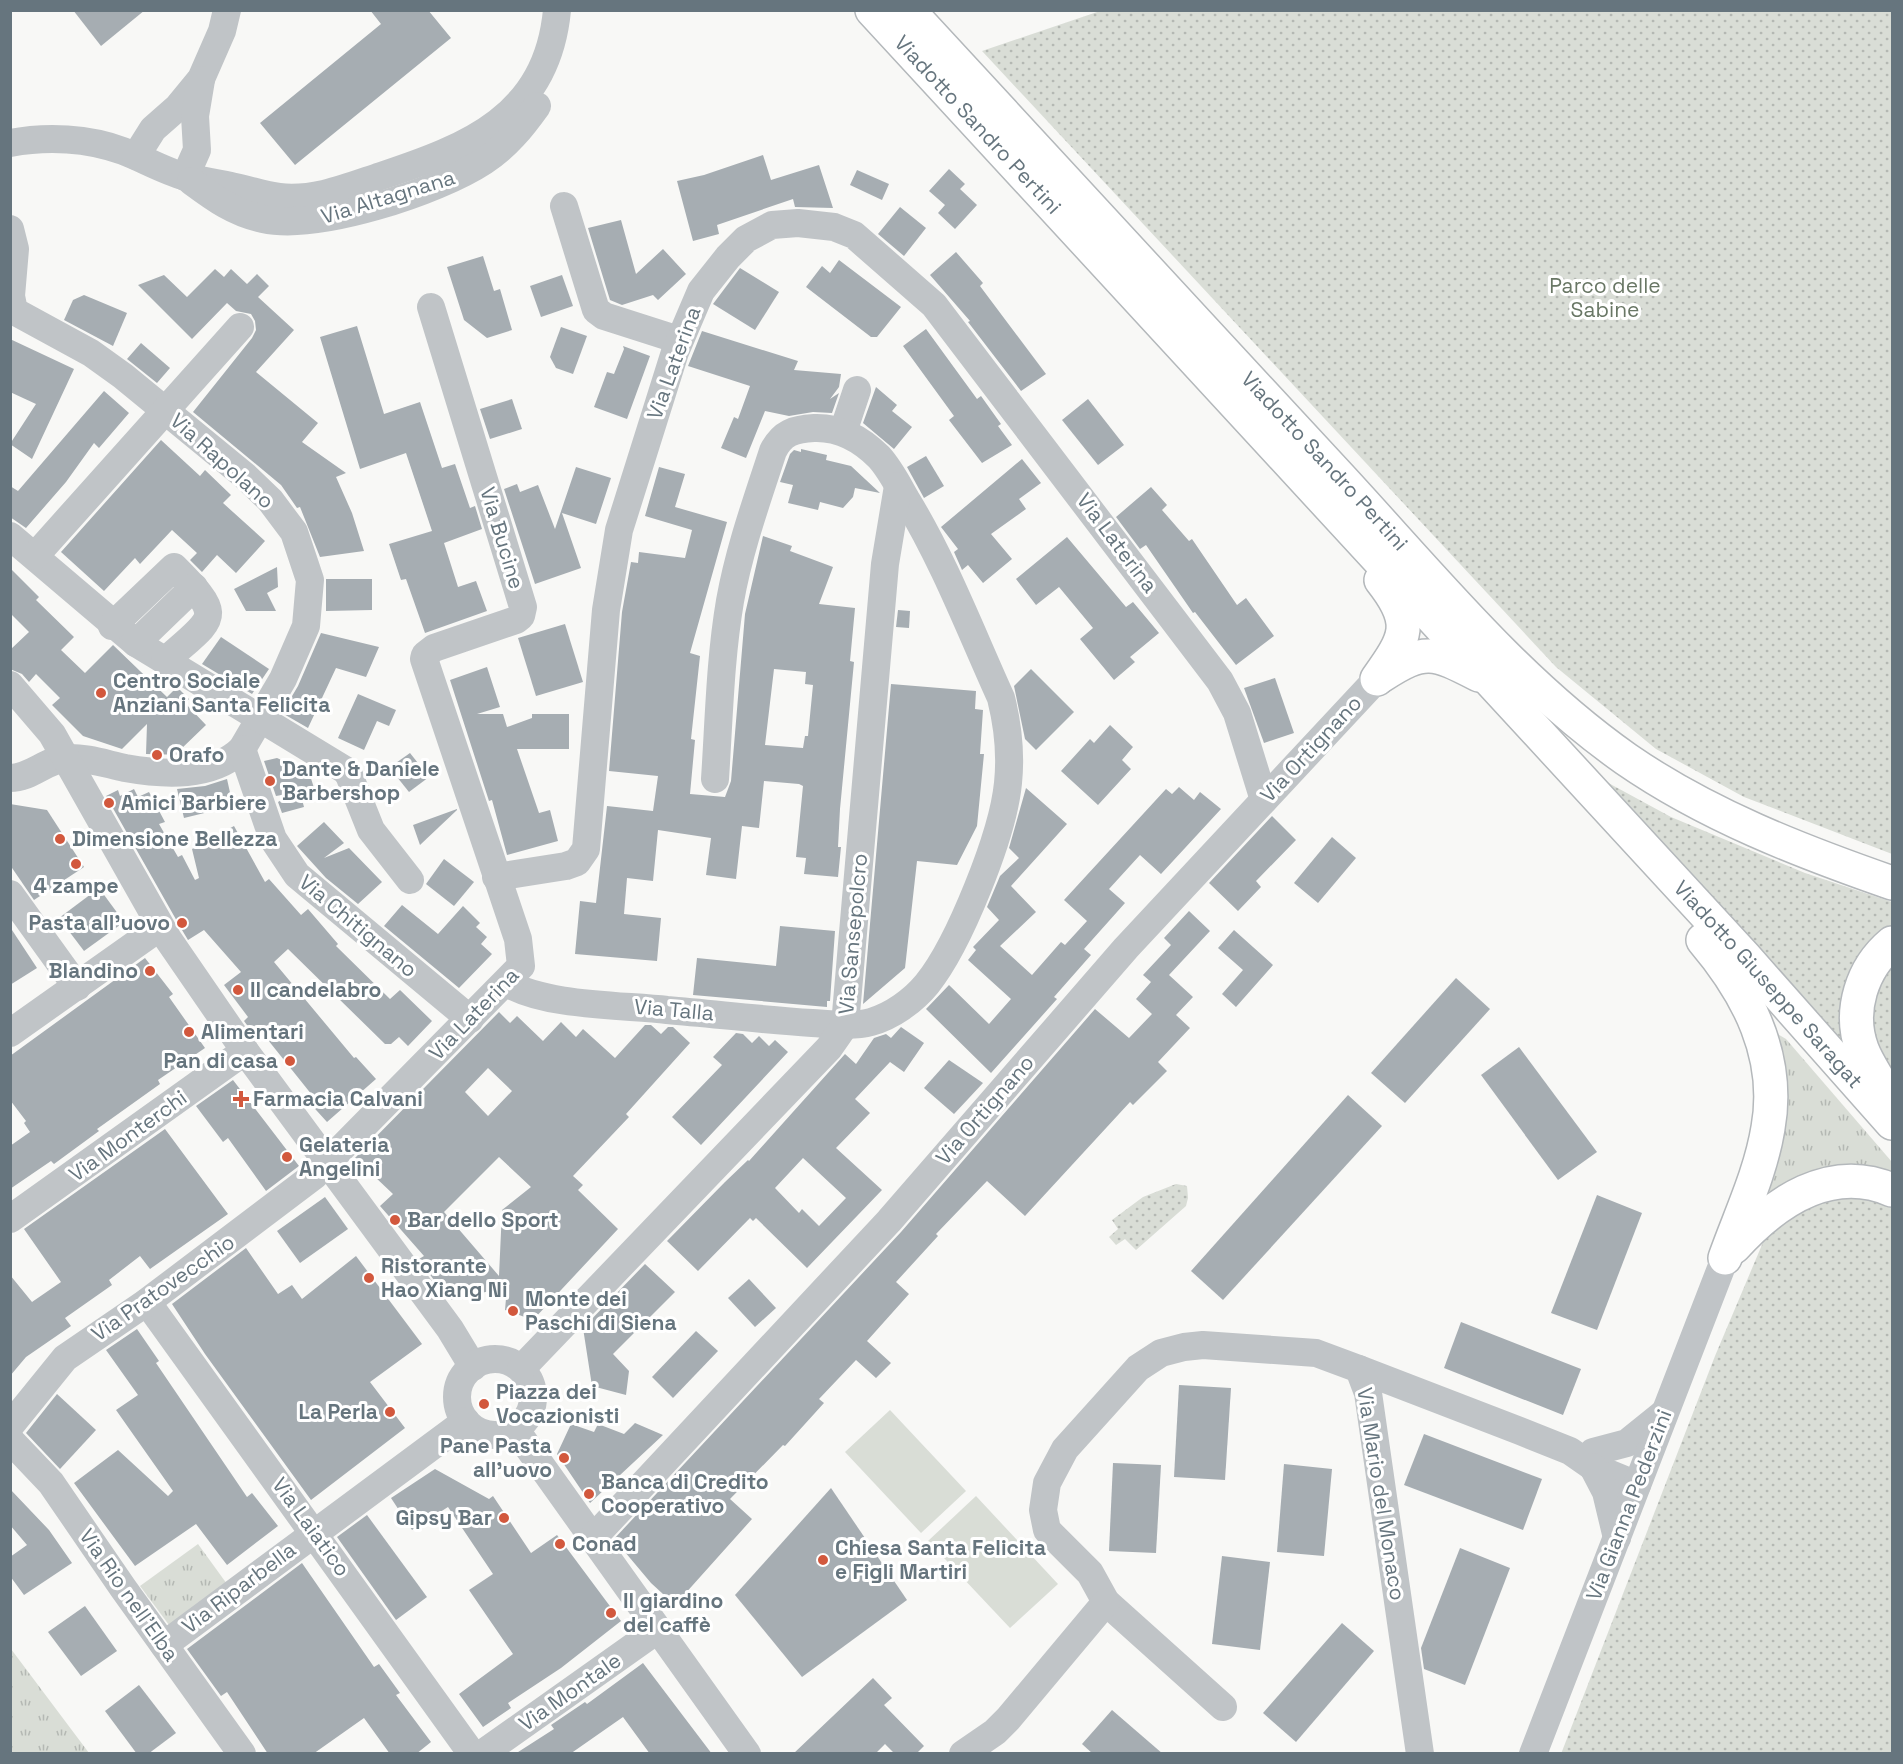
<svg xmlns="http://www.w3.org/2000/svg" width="1903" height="1764" viewBox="0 0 1903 1764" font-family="'Space Grotesk',sans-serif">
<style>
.grass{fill:url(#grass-tufts)}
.park{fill:url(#park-dots)}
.pitch{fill:#d9ddd6}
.building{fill:#a6adb2;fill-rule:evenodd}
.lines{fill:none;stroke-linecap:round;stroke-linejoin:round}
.major-casing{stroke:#b4b8bb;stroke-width:36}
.minor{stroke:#c0c4c7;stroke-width:28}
.major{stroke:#fff;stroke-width:33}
.poi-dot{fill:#d2583d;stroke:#fff;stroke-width:2}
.labels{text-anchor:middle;stroke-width:6;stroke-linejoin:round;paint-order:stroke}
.street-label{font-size:21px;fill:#66757e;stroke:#fff}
.park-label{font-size:21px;fill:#697765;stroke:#fff}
.poi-label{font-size:21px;font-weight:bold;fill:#66757e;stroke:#fff;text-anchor:start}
</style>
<defs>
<pattern id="grass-tufts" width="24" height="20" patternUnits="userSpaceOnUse" patternTransform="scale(1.5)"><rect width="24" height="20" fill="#d9ddd6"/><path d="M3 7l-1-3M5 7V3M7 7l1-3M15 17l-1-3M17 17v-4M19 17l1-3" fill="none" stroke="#b4b8b3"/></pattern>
<pattern id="park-dots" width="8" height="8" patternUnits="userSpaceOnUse" patternTransform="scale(1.5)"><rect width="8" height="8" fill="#d9ddd6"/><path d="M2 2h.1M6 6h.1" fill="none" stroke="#b4b8b3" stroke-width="1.8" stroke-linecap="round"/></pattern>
</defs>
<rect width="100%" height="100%" fill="#f8f8f6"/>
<g class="grass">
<path d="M1776,1033L1786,1039L1892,1162V1177L1763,1192Z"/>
<path d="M198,1544L227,1584L169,1625L140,1586Z"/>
<path d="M11,1649L89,1753H11Z"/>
</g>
<g class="park">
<path d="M1103,10L1892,11V854L1744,797L1656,749L1556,667L982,51Z"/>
<path d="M1601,779L1671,817L1805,873L1892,902V930L1848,1050Z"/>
<path d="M1892,963V1085L1881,1070L1869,1014L1879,982Z"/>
<path d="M1176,1184L1187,1186L1188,1198L1186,1206L1136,1250L1125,1239L1116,1245L1109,1237L1118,1229L1112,1220L1143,1197Z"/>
<path d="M1847,1196L1868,1199L1892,1208V1753L1561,1754L1715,1356L1764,1240L1772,1228L1817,1200Z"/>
</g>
<g class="pitch">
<path d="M890,1410L966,1491L921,1533L845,1452Z"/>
<path d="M976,1496L1058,1584L1010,1628L928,1541Z"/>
</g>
<g class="building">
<path d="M73,10H145L101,46Z"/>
<path d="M370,10H428L451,38L295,165L260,123L381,24Z"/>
<path d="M763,155L771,180L819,165L833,208L795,207L793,199L717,225L719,234L693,241L677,181L704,175Z"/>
<path d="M949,169L965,184L960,189L977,205L955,229L938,213L945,205L929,191Z"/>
<path d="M857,170L889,184L882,200L850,185Z"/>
<path d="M900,207L926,228L904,256L878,234Z"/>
<path d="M621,220L636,274L663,249L686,274L658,300L653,295L622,305L610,300L588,228Z"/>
<path d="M956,252L983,283L980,286L1046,374L1021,391L968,322L970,321L930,275Z"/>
<path d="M483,256L494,291L500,289L512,330L487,338L464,320L447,267Z"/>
<path d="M839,260L901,307L877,337H871L806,287L822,266L830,273Z"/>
<path d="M740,268L779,292L755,330L713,304Z"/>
<path d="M215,269L224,277L231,269L247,284L257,274L269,286L258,297L294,330L256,372L318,423L302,442L346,473L336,477L352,513L364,551L320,557L300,507L297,508L281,485L193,412L252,338L256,330L255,321L251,314L236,311L227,303L192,339L138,285L164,275L187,297Z"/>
<path d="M562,275L573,306L541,317L530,286Z"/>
<path d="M84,295L127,313L113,346L64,320L73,300Z"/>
<path d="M357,326L384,414L420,402L442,468L455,464L470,508L475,506L482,529L444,543L458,587L476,581L487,611L425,633L406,579L401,580L389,544L432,531L406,453L360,469L320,337Z"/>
<path d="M561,327L587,336L573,374L556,368L550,357Z"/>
<path d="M926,329L977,399L981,396L1001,424L998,426L1012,445L982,463L949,420L954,416L903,346Z"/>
<path d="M702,331L798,361L794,370L841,374L839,387L830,399L839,393L832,413L813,412L789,416L765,411L746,458L721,448L734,417L738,419L750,386L688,366Z"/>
<path d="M10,339L74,369L32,459L10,444L36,404L10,392Z"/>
<path d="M141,343L170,368L157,383L127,359Z"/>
<path d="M623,346L650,356L627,419L594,407L607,372L614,374L624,349Z"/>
<path d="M876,387L897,405L892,411L912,427L894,449L863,423Z"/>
<path d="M104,391L129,413L99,448L94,443L66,482L26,528L10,517V486L18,491Z"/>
<path d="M512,399L522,429L490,439L480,409Z"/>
<path d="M1088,399L1124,445L1098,465L1062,420Z"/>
<path d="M161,440L200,476L205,470L231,495L223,503L265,541L236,573L217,555L202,572L190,560L197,553L172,530L140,564L135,558L104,591L61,552Z"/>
<path d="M801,449L827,455L826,460L851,466L880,493L855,488L853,497L843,508L820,502L818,510L788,503L793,485L780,482L790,454L794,450L801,452Z"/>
<path d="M926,456L944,486L924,498L907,467Z"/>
<path d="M1022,459L1041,483L1019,499L1026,509L991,534L1012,559L983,583L968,565L962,570L954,552L958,549L941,527Z"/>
<path d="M576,467L611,478L596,524L562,513L581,568L535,584L504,489L517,484L520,492L538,485L555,529Z"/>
<path d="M659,467L685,474L675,507L727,522L690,653L700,656L691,739L695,740L690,794L725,797L731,781L745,614L763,536L792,546L790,551L833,567L819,604L855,608L850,661L854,662L840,809L838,847H841L838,877L804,874L806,858L796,857L803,786L799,784L764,781L759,828L742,826L736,879L706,875L711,838L658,830L653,881L627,878L624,914L661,918L657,961L575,954L580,901L596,903L607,806L653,811L658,776L609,771L622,612L631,562L638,563L639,552L685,558L692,530L645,516ZM774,669L806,672L805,684L813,685L808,736H805L803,748L765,745Z"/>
<path d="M1151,487L1167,505L1162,510L1189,541L1192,539L1237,605L1246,598L1274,636L1236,665L1195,612L1193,613L1146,545L1140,549L1116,517Z"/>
<path d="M1067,537L1126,607L1133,602L1159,633L1130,657L1135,662L1114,680L1080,639L1093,628L1059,587L1036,605L1016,579Z"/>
<path d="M277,567L278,587L267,593L276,611H246L234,589Z"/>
<path d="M10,568L39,597L36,600L74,637L61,650L85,673L113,645L167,697L177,687L189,699L185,703L206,725L180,750L186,755L146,754L147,724L122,749L83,736L52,705L60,698L36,674L29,682L22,674L10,669V650L29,632L10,613Z"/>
<path d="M326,579H372V610L326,611Z"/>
<path d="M898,610L910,611L909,628L896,627Z"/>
<path d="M565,624L583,682L536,696L518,638Z"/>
<path d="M321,633L379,647L366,677L336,668L308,728L282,713L298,686Z"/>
<path d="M221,637L269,669L252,694L202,664Z"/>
<path d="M487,667L500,707L477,714H503L507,727L532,718V714H569V749H517L539,813L550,810L558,841L507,855L492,800L489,801L450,680Z"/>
<path d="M1031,669L1074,712L1036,750L1025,739L1014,686Z"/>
<path d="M1275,678L1294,733L1264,743L1244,688Z"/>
<path d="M891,684L976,691L975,709L983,710L980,754H984L977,826L957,865L917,861L905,968L863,1004Z"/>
<path d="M358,694L396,710L389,726L377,721L364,750L338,738Z"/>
<path d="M1110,725L1133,747L1122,760L1131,769L1098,805L1061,771L1090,739L1094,743Z"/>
<path d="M410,753L429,777L409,792L393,772V765Z"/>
<path d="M277,758L309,772L314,788L300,792L304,807L282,813L278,802L293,793L276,796L264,761Z"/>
<path d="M227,779L233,806L184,818L177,789L205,786Z"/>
<path d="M1179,787L1194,800L1200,792L1221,809L1161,874L1140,855L1109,889L1125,903L1084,949L1091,955L1054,997L1057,999L991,1073L926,1009L949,985L989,1024L1011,999L968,960L976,950L973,947L999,920L987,907L1000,876L1019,858L1009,848L1026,788L1067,824L1011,886L1036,912L1000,946L1032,975L1061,942L1065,945L1087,921L1064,900L1166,789L1172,794Z"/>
<path d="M134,789L138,797L149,792L165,822L159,824L178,857L182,855L195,880L199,878L192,849L234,826L265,882L269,879L301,915L308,909L338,944L336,946L390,999L400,990L432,1021L408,1046L399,1037L391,1044H385L288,949L274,962L354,1058L356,1057L376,1079L327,1122L307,1100L312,1095L264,1035L258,1040L244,1021L248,1017L224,985L241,972L204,930L188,940L182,930L106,796L118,790L120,796Z"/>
<path d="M10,804L47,810L84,867L34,900L10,865Z"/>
<path d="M457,809V810L420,845L413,825Z"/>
<path d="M1272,816L1296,840L1256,881L1261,887L1238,911L1209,883Z"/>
<path d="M324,822L344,843L324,858L349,848L382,882L358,904L326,878L297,846Z"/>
<path d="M1332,837L1356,858L1318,903L1294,883Z"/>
<path d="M444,859L474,882L454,906L426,884Z"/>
<path d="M99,888L124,922L84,951L59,918Z"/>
<path d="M402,905L438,934L463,906L480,923L476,927L487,937L481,944L492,954L459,988L384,926Z"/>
<path d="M1189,911L1210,931L1169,975L1193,997L1176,1015L1190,1028L1158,1062L1167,1071L1133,1105L1130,1102L1025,1216L987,1181L936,1234L938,1236L896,1282L909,1294L867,1341L891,1363L876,1378L856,1360L819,1399L824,1403L785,1446L783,1445L730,1499L752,1519L675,1605L651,1583L614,1539L901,1232L1095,1009L1129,1038L1152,1014L1136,999L1151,982L1143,975L1171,945L1164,938Z"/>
<path d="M780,926L835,931L830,1001H827V1007L693,995L697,958L776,966Z"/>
<path d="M10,927L37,968L10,985Z"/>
<path d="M1234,930L1273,965L1236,1007L1222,994L1243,970L1218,948Z"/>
<path d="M145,958L173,994L169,997L205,1048L158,1080L160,1084L97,1129L99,1131L54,1164L51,1161L10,1189V1146L30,1132L24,1123L26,1121L10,1100V1056Z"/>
<path d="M1456,978L1490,1009L1405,1103L1371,1073Z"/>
<path d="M499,1012L510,1023L517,1016L543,1041L561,1022L576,1037L583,1029L615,1058L645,1025H651L661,1034L668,1027H673L690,1043L626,1114L629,1117L573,1176L583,1185L578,1190L618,1229L533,1320L505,1310L507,1287L451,1300L445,1283H436L419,1259L424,1256L380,1206L393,1194L355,1158ZM488,1068L512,1091L488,1116L465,1092ZM499,1157L531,1187L502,1210L499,1276L444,1212Z"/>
<path d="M901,1027L924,1043L904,1072L890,1062L855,1099L870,1113L836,1148L882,1190L807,1268L756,1218L753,1221L750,1218L698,1271L667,1241L725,1182L748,1160L749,1161L845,1054L856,1064L874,1038L886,1034L891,1038ZM803,1158L846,1198L819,1226L802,1209L799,1213L775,1188Z"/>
<path d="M736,1033L743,1034L752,1043L759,1036L769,1046L775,1040L788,1052L701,1145L672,1117L722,1065L713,1057Z"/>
<path d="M1519,1047L1597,1152L1558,1180L1481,1075Z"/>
<path d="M949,1060L983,1083L954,1114L924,1088Z"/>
<path d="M233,1080L299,1166L266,1191L228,1138L223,1142L196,1106Z"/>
<path d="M1348,1095L1382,1126L1223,1300L1191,1271Z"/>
<path d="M165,1129L228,1214L150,1269L140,1256L109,1280L112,1285L65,1318L71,1326L26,1357L10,1376V1275L32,1302L61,1282L24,1229Z"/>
<path d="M1597,1195L1642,1213L1597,1330L1551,1313Z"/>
<path d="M325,1197L348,1229L300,1263L277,1231Z"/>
<path d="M246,1248L278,1294L292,1285L302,1299L356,1256L422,1344L370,1382L405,1428L311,1500L205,1354L172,1304Z"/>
<path d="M645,1264L675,1292L613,1354L629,1371L626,1395L592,1386L583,1328Z"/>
<path d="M749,1279L776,1308L755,1327L728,1298Z"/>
<path d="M1461,1322L1581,1369L1563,1415L1444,1368Z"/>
<path d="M137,1329L159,1361L156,1363L247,1497L252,1493L278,1526L227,1565L196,1524L135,1566L74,1483L118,1450L168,1496L173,1491L116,1410L138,1395L106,1350Z"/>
<path d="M696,1331L718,1351L673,1398L652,1377Z"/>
<path d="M1179,1385L1231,1388L1225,1480L1174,1477Z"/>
<path d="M57,1394L96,1430L60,1469L26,1433Z"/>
<path d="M635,1423L663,1435L590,1503L557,1454L571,1424L594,1432L598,1424L624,1434Z"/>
<path d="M1424,1434L1542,1479L1523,1530L1404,1485Z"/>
<path d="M1113,1463L1161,1465L1156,1553L1109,1551Z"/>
<path d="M1284,1464L1332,1469L1324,1556L1277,1552Z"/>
<path d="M435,1469L489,1499L493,1496L531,1553L557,1535L621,1621L561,1668L508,1703L511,1708L483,1727L459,1694L513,1654L469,1590L493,1574L448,1507L412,1530L391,1498Z"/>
<path d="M831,1488L907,1600L802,1677L735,1595Z"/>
<path d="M10,1489L49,1530L72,1563L24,1595L10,1576V1557L27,1545L10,1525Z"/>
<path d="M367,1515L427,1597L396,1620L337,1537Z"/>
<path d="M1460,1548L1510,1568L1465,1685L1424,1669L1421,1648Z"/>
<path d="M1222,1556L1270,1562L1260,1650L1212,1644Z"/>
<path d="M302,1563L374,1667L379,1664L400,1693L396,1695L431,1742L416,1754H390L364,1718L313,1754H268L227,1692L221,1696L187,1649Z"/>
<path d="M85,1606L117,1651L81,1676L48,1632Z"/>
<path d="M1342,1623L1374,1651L1296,1742L1263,1713Z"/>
<path d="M643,1663L712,1754H650L623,1717L570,1754H515L554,1729L551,1725L585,1702L587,1704Z"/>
<path d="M873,1678L892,1698L884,1705L924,1746L916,1754H895L885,1744L875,1754H793Z"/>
<path d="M139,1685L176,1733L148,1754H137L105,1711Z"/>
<path d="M1112,1710L1163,1754H1093L1082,1744Z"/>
</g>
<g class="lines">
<defs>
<g id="major">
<path id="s1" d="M872,10L1745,957L1892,1123"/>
<path id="s2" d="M908,10C1051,165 1193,319 1336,473C1427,571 1515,681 1626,759C1707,815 1800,851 1892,883"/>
<path d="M1381,676C1425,647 1434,652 1479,675"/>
<path d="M1377,679C1407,637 1415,623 1381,580"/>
<path d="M1703,940C1748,993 1781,1056 1768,1128C1761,1172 1740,1216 1725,1258"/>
<path d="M1886,1094C1879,1079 1868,1065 1862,1049C1848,1011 1862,968 1892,943"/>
<path d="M1734,1247C1774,1203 1830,1163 1892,1190"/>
</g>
</defs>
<use href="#major" class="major-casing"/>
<g class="minor">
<path d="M10,143C47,136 88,138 123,151C144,159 164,171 186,177C202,181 219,183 235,187C250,190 264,195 279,197C315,201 348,187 381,176C468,147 547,117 557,10"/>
<path d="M136,156L153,129L178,107L201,79L222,31L227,10"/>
<path d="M185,177L197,150L195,116L201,80"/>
<path d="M191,181C214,198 234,213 263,219C318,231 437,192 484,161C506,147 522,127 537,106"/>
<path d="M564,206L596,310L604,316L679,340"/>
<path d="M10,229L15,249L11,296L14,311L91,353L123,376L245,476L270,500L294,532L310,580L306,626L283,679L242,749C212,778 164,775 125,768C106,764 86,757 66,758C46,760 31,778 10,778"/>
<path d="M843,432L857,390"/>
<path d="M10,536L136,643L345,770L349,775L371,830L410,880"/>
<path d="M35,556L240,327"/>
<path d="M112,626L174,567C226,619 215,616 165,661"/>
<path d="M136,643L194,587"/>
<path d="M10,685L52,734L168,939L245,1051L450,1329L473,1367"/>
<path d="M242,749L273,839L297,875L470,1019"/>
<path d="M496,877L566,866L577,862L586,849L606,610L619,530L675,352L701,291L728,257L746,239L772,225L798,223L834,227L854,235L934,305L1220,681L1237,713L1264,800"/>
<path d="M10,894L77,987"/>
<path d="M507,983C544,1006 622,1005 667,1010C715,1014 764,1020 812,1023C831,1024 852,1027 871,1022C892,1016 913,1001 927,984C959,944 1003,835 1008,783C1011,754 1008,726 1001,698C971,632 944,561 906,499C898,485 890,469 879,457C861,439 840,427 814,428C794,429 782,433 773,451C757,500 739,550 730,601C720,660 719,719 715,779"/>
<path d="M10,1033L160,927"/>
<path d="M10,1219L245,1051"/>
<path d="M147,1302L472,1754"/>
<circle cx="495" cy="1397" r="38"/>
<path d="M521,1369L829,1048L845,1025L885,564L898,486"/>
<path d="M1359,1369L1520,1431L1570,1451L1593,1467L1637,1485"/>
<path d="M10,1426L65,1358L147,1302L315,1175L521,966L518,939L424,659L425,655L434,648L516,620L521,616L523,607L431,307"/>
<path d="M515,1429L747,1754"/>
<path d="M10,1440L51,1483L123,1588L242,1754"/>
<path d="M1593,1452L1627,1443L1663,1414"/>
<path d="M1593,1467L1606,1492L1617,1538"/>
<path d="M592,1539L889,1221L1126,948L1377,679"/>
<path d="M164,1645L466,1421"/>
<path d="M1223,1707L1106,1602L1090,1573L1047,1530L1043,1510L1047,1483L1065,1449L1138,1368L1161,1353L1184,1347L1203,1345L1316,1353L1359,1369L1368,1393L1420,1754"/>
<path d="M482,1754L657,1630"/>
<path d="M963,1754L995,1732L1008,1719L1106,1602"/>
<path d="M1533,1754L1725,1258"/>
</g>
<use href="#major" class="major"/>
</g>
<g class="poi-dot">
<circle cx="101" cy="693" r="6"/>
<circle cx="157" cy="755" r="6"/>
<circle cx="270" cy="781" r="6"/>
<circle cx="109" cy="803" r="6"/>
<circle cx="60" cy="839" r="6"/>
<circle cx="76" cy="864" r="6"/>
<circle cx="182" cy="923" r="6"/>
<circle cx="150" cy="971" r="6"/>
<circle cx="238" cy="990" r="6"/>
<circle cx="189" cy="1032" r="6"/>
<circle cx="290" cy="1061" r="6"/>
<path d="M238 1090h6v6h6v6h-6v6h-6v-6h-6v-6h6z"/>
<circle cx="287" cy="1157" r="6"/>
<circle cx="395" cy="1220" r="6"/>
<circle cx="369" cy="1278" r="6"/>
<circle cx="513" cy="1311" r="6"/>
<circle cx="484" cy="1404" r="6"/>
<circle cx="390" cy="1412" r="6"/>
<circle cx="564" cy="1458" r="6"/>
<circle cx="589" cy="1494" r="6"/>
<circle cx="504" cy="1518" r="6"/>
<circle cx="560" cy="1544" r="6"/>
<circle cx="823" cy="1560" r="6"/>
<circle cx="611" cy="1613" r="6"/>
</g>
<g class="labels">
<g class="street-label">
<text dy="7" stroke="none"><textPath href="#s1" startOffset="156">Viadotto Sandro Pertini</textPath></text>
<text transform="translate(388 197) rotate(-17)" y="7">Via Altagnana</text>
<text transform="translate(674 363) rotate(-70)" y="7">Via Laterina</text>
<text transform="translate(222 461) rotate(42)" y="7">Via Rapolano</text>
<text dy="7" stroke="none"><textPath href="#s2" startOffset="614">Viadotto Sandro Pertini</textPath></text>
<text transform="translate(502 538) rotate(73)" y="7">Via Bucine</text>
<text transform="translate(1117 543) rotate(53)" y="7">Via Laterina</text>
<text transform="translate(1311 749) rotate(-47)" y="7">Via Ortignano</text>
<text transform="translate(358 926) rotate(40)" y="7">Via Chitignano</text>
<text transform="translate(853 934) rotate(-85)" y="7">Via Sansepolcro</text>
<text dy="7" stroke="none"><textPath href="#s1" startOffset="1324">Viadotto Giuseppe Saragat</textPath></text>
<text transform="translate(674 1010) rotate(5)" y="7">Via Talla</text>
<text transform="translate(474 1014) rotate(-46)" y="7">Via Laterina</text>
<text transform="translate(985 1110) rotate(-49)" y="7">Via Ortignano</text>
<text transform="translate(128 1136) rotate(-36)" y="7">Via Monterchi</text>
<text transform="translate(163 1288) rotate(-35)" y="7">Via Pratovecchio</text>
<text transform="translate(1381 1494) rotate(81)" y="7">Via Mario del Monaco</text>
<text transform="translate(1629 1505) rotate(-69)" y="7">Via Gianna Pederzini</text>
<text transform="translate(311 1527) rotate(54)" y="7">Via Laiatico</text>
<text transform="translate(239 1588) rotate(-37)" y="7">Via Riparbella</text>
<text transform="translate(129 1595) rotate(55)" y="7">Via Rio nell'Elba</text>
<text transform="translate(570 1692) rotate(-35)" y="7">Via Montale</text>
</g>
<g class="park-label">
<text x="1605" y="293">Parco delle<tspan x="1605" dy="24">Sabine</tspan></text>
</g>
<g class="poi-label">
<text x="113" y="688">Centro Sociale<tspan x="113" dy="24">Anziani Santa Felicita</tspan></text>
<text x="169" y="762">Orafo</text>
<text x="282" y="776">Dante &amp; Daniele<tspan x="282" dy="24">Barbershop</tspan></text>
<text x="121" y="810">Amici Barbiere</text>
<text x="72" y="846">Dimensione Bellezza</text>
<text x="76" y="893" text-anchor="middle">4 zampe</text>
<text x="170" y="930" text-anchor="end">Pasta all'uovo</text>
<text x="138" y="978" text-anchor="end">Blandino</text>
<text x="250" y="997">Il candelabro</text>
<text x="201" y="1039">Alimentari</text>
<text x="278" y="1068" text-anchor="end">Pan di casa</text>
<text x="253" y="1106">Farmacia Calvani</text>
<text x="299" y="1152">Gelateria<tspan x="299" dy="24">Angelini</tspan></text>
<text x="407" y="1227">Bar dello Sport</text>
<text x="381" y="1273">Ristorante<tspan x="381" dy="24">Hao Xiang Ni</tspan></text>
<text x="525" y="1306">Monte dei<tspan x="525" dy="24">Paschi di Siena</tspan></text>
<text x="496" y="1399">Piazza dei<tspan x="496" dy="24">Vocazionisti</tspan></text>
<text x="378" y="1419" text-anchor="end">La Perla</text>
<text x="552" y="1453" text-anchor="end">Pane Pasta<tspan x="552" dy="24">all'uovo</tspan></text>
<text x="601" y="1489">Banca di Credito<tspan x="601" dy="24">Cooperativo</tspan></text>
<text x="492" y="1525" text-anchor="end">Gipsy Bar</text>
<text x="572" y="1551">Conad</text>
<text x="835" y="1555">Chiesa Santa Felicita<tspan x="835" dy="24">e Figli Martiri</tspan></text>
<text x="623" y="1608">Il giardino<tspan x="623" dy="24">del caffè</tspan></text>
</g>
</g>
<rect width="1903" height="1764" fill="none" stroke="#66757e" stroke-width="24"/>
</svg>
